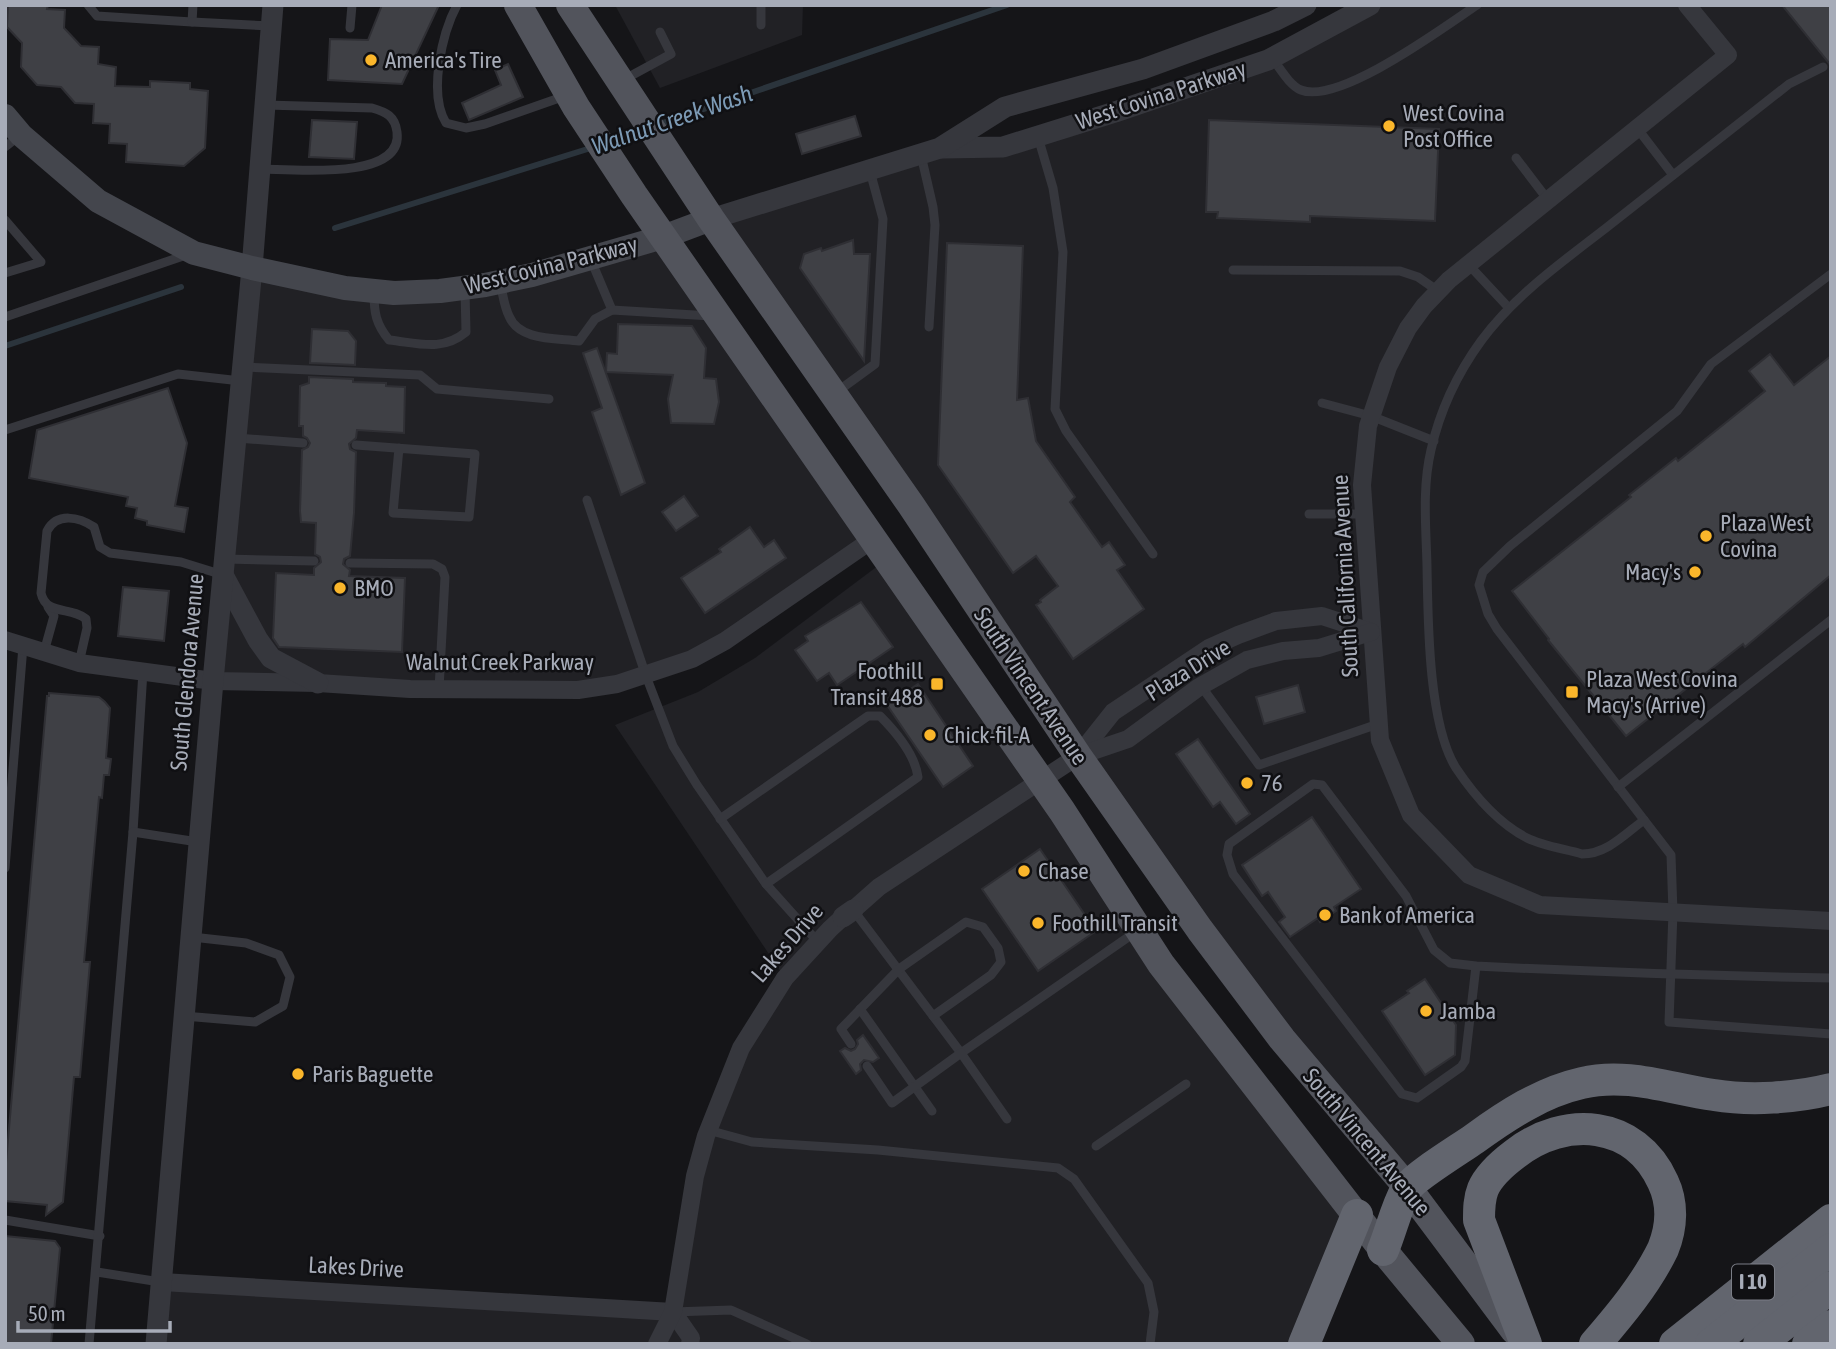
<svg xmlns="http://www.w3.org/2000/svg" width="1836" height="1349" viewBox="0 0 1836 1349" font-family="'Asap Condensed',sans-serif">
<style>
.built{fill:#212125}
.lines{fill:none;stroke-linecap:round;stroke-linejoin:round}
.stream{stroke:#2b343c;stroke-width:6}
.building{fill:#3f4045;stroke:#2f2f34;stroke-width:2}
.service{stroke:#36373d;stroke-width:9}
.minor{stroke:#36373d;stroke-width:18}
.tertiary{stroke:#36373d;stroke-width:21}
.secondary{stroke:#44464d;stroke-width:24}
.primary{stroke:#52545c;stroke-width:28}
.motorway{stroke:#62656e;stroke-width:32}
.poi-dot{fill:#fab62b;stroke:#101013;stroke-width:2.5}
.labels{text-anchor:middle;stroke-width:5;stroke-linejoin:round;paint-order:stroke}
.shield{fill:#101013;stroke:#7a7d86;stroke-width:2}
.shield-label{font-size:21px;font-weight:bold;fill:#a7acb8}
.poi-label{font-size:23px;fill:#a7acb8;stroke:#101013;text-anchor:start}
.street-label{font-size:23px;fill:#a7acb8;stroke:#101013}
.water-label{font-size:24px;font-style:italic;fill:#7c9ab5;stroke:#101013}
</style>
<rect width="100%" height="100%" fill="#151518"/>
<g class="built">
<path d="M615,5H803L802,35L660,88Z"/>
<path d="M1370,5H1831V1089L1584,1082L1407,1187L1343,1114L711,219L940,148L1003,147L1268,60Z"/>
<path d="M663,237L873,539L725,641L617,684L213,681L252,268L394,293Z"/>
<path d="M887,559L1357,1215L1304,1344H156L162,1282L673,1312L706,1136L785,978L615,725L698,692L755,658Z"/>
</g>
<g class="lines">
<g class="stream">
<path d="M657,125L1007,5"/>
<path d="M607,142L643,130"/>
<path d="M335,228L594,147"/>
<path d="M5,346L181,287"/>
</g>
</g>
<g class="building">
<path d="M8,5H48L47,9L65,10L64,28L81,46L99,47L98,64L116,67L115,86L150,87V81L190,83V89L208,91L205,148L184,166L126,162L127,144L109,143L110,124L93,123L94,104L75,103L61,87L37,85L21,67L22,43L7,27Z"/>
<path d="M382,5H439L402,84L328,80L330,39L368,40Z"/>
<path d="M1782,5H1831V68L1829,63Z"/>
<path d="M508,64L523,97L469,120L462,103L501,85L495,70Z"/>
<path d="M855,116L861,136L802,154L796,134Z"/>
<path d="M312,120L357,122L354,159L309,157Z"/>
<path d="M1209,120L1439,129L1435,221L1310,216V222L1217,218L1218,212H1206Z"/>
<path d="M853,240L854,254H870L864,361L800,268L804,254L821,248L822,251Z"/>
<path d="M947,243L1023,246L1017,400L1028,398L1036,441L1075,497L1070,502L1102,547L1109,542L1125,565L1117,570L1144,609L1073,659L1036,605L1041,602L1040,600L1058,586L1036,556L1013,573L938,465Z"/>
<path d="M618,324L692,326L706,348L704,378L716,379L719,402L714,424L671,423L668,399L673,375L606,372L607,353L617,354Z"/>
<path d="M312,329L348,331L356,341L355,365L310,363Z"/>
<path d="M597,348L645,483L621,495L592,412L602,408L583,353Z"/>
<path d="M1770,354L1794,385L1831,356V575L1745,647L1743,644L1626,736L1548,640L1549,639L1512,591L1631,497L1629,495L1676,458L1678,461L1765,391L1749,371Z"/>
<path d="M309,377L353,379V382L386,383V386L405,387L404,433L357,430L356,438L349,444L350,449L356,452L354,513L350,556L344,559L343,564L350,570L349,576L405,578L402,652L279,647L273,638L276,573L314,575V568L321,562L320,557L315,554L316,523L301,522L300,511L302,450L308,447L310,443L307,438L303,436V426H299L300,386L309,383Z"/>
<path d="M168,388L187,443L175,506L188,508L184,532L147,525V521L135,518L137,508L126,506L128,497L29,478L37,430Z"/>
<path d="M684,496L698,516L676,531L662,512Z"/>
<path d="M750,527L764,547L774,540L786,558L705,613L681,578L721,552L719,549Z"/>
<path d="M123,587L169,591L164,641L118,636Z"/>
<path d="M861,602L893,647L837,685L829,673L817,681L795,650L808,641L805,636Z"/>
<path d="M918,684L973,766L943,787L887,705Z"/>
<path d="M1298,685L1305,712L1264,724L1256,697Z"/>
<path d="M49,693L99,697L105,702L110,708L106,758L111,759L109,775H104L102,798L99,797L84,962H90L80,1077H74L63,1202L46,1215L47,1205L5,1201V1174L47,696H49Z"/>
<path d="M1198,739L1250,814L1236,824L1220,802L1213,807L1176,754Z"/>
<path d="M1312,817L1361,889L1334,907L1336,911L1320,922L1318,918L1290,937L1279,922L1285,917L1268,892L1262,896L1242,865Z"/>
<path d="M1040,849L1096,931L1038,971L982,889Z"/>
<path d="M1425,979L1456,1025L1455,1055L1425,1075L1382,1011L1409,993L1407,991Z"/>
<path d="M863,1035L879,1058L873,1062L864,1060L860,1064L861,1070L856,1074L840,1051L845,1048L851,1051L855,1049L858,1044L857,1040Z"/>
<path d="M5,1236L55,1241L60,1248L51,1344H5Z"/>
</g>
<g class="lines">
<g class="service">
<path d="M88,5L97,16L192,22L193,5"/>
<path d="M457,5C442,33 428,94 446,123L466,128L485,124L565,96"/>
<path d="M192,22L271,26"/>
<path d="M761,25V5"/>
<path d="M350,28L352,5"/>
<path d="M1272,58C1280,68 1289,85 1301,90C1339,105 1444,27 1477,5"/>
<path d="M625,79L671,54L660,32"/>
<path d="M1637,128L1673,175"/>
<path d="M1038,137L1053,188L1063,252L1055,409L1066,431L1153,554"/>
<path d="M5,147L19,136"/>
<path d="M921,155L933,207L935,225L929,327"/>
<path d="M1516,158L1548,200"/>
<path d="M260,169C289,169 404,182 397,132C395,116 386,112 372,108L266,105"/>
<path d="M5,220L41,262L5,273"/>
<path d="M591,260L612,310"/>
<path d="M1468,264L1509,308"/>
<path d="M1233,270L1400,271L1418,277L1438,291"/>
<path d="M1831,274L1711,364L1677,411L1510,546L1483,572L1479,585L1488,614L1497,629L1671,855L1673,912L1669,1022L1831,1034"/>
<path d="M500,283C503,294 504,306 509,316C519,341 556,338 579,341L595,319L612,310L711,316"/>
<path d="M374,293C374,313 376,324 389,340C418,343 442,352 466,332L465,290"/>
<path d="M5,317L189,254"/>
<path d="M244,367L420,375L437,389L549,399"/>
<path d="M838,391L875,364L883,219L870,171"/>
<path d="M1322,403L1371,416L1434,441"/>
<path d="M5,430L178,374L241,381"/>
<path d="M237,438L303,443"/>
<path d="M356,445L475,454L469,517L393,513L399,448"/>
<path d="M587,500L646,676L673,746L697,785L766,884L818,942"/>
<path d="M1309,514H1364"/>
<path d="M225,559L314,561"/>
<path d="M350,563L433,564L442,569L445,577L439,689"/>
<path d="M44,652L54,616L48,607"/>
<path d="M79,663L87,628L86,619C71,606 46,616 41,593L47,531C57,512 79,517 94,527L100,547L110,553L181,562L223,575"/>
<path d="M1201,686L1259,765L1378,724"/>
<path d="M1618,787L1831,620"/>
<path d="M720,819L868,716H880C895,731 915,755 918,777L766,884"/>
<path d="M1644,820C1625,834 1607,854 1582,854C1565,849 1543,846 1527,838C1498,823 1474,795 1456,768C1428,724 1428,619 1427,566C1426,527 1422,488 1431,450C1440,410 1457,374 1481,341C1514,296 1562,262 1606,228C1667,180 1728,132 1789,84L1823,67"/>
<path d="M133,832L143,671"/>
<path d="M5,868L23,646"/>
<path d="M854,911L961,1053L1137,931"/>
<path d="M1476,966L1465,1061L1461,1067L1417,1098L1402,1094L1233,874L1227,855L1229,844L1313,784L1322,785L1406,896L1434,950L1450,963L1476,966C1594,972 1712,976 1831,978"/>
<path d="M860,1009L932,1111"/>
<path d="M184,1016L255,1022L283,1006L290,977L279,955L246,943L192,937"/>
<path d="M851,1044L841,1029L899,969L966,922L983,927L998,948L1001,962L991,975L933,1016"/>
<path d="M867,1066L892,1103L961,1053L1007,1119"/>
<path d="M708,1130L752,1142L878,1150L1058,1168L1074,1179L1148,1283L1154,1312L1150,1344"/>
<path d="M1096,1146L1186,1084"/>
<path d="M5,1220L100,1236"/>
<path d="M97,1272L160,1282"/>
<path d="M673,1312L731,1310L807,1344"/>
<path d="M89,1344L133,832L198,842"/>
</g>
<g class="minor">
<path d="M1687,5L1728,55L1449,280L1424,306L1408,328L1388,367L1368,426L1362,485L1380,740L1411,815L1469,875L1540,905L1831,921"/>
<path d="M5,640L79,663L213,681L318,683L410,689L578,690L617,684L692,659L725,641L873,539"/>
<path d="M1078,756L1113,712L1209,648L1238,635L1276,621L1322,616L1371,632"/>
<path d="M853,910L879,887L1078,756L1128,739L1199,687L1247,660L1283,651L1319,648L1371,632"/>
<path d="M162,1282L673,1312"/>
<path d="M673,1312L691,1338L690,1344"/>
<path d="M657,1344L673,1312L695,1176L706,1136L741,1048L785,978L830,929L843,917"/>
</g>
<g class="tertiary">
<path d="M942,148L1003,147L1115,112L1268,60L1370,5"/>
<path d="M711,219L940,148L1005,107L1143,69L1274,21L1306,5"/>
<path d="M223,575L258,640L271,658L318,683"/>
<path d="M843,917L853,910"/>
<path d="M156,1344L213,681L252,268L273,5"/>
</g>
<path class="secondary" d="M5,116L21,135L98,201L194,253L252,268L345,288L394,293L440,291L485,285L532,275L663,237L711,219"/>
<g class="primary">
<path d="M518,5L576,107L634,195L1062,811L1161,964L1383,1250L1461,1344"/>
<path d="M570,5L711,219L911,505L1078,756L1200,930L1282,1039L1407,1187L1514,1330"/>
</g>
<g class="motorway">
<path d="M1383,1250C1391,1231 1396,1208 1406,1190C1412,1178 1460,1149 1474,1139C1507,1115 1542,1092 1582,1083C1627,1072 1670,1089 1714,1095C1751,1101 1795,1098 1831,1089"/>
<path d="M1304,1344L1357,1215"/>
<path d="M1526,1344L1479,1220C1479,1209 1479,1199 1483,1189C1489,1175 1503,1163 1515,1154C1565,1115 1635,1120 1663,1182C1673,1203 1672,1227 1663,1249C1646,1284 1620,1315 1595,1344"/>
<path d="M1675,1344L1831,1220"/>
<path d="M1711,1344L1831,1249"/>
<path d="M1759,1344L1831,1287"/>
<path d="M1808,1344L1831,1326"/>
</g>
</g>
<g class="poi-dot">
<circle cx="371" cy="60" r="7"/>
<circle cx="1389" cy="126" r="7"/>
<circle cx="1706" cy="536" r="7"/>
<circle cx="1695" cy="572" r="7"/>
<circle cx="340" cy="588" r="7"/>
<rect x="930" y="677" width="14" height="14" rx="3.5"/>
<rect x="1565" y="685" width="14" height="14" rx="3.5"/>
<circle cx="930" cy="735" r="7"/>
<circle cx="1247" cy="783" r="7"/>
<circle cx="1024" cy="871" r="7"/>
<circle cx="1325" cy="915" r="7"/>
<circle cx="1038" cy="923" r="7"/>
<circle cx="1426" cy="1011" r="7"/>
<circle cx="298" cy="1074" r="7"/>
</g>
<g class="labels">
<rect class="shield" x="1732" y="1264.5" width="42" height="35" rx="5"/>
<g class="shield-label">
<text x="1753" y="1289">I 10</text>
</g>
<g class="poi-label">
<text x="385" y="68">America's Tire</text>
<text x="1403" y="121">West Covina<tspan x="1403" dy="26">Post Office</tspan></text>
<text x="1720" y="531">Plaza West<tspan x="1720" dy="26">Covina</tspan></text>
<text x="1681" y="580" text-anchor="end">Macy's</text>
<text x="354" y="596">BMO</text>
<text x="923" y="679" text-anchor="end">Foothill<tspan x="923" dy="26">Transit 488</tspan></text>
<text x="1586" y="687">Plaza West Covina<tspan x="1586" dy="26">Macy's (Arrive)</tspan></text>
<text x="944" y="743">Chick-fil-A</text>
<text x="1261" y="791">76</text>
<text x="1038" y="879">Chase</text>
<text x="1339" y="923">Bank of America</text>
<text x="1052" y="931">Foothill Transit</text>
<text x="1440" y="1019">Jamba</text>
<text x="312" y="1082">Paris Baguette</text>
</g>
<g class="street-label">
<text transform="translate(1161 95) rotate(-18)" y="8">West Covina Parkway</text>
<text transform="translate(551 265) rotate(-14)" y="8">West Covina Parkway</text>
<text transform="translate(1345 576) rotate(-93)" y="8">South California Avenue</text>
<text x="500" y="670">Walnut Creek Parkway</text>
<text transform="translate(1188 670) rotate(-32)" y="8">Plaza Drive</text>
<text transform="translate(187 672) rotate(-85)" y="8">South Glendora Avenue</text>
<text transform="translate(1031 686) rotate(56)" y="8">South Vincent Avenue</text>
<text transform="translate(787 943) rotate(-49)" y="8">Lakes Drive</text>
<text transform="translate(1367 1142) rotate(50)" y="8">South Vincent Avenue</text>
<text transform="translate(356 1267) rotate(3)" y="8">Lakes Drive</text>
</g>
<g class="water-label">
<text transform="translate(672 120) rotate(-19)" y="8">Walnut Creek Wash</text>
</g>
</g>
<rect width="1836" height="1349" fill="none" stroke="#a7acb8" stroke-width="14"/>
<path d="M18 1321v10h152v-10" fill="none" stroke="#a7acb8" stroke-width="3.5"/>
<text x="28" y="1321" font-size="21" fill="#a7acb8" stroke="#101013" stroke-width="5" paint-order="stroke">50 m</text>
</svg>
